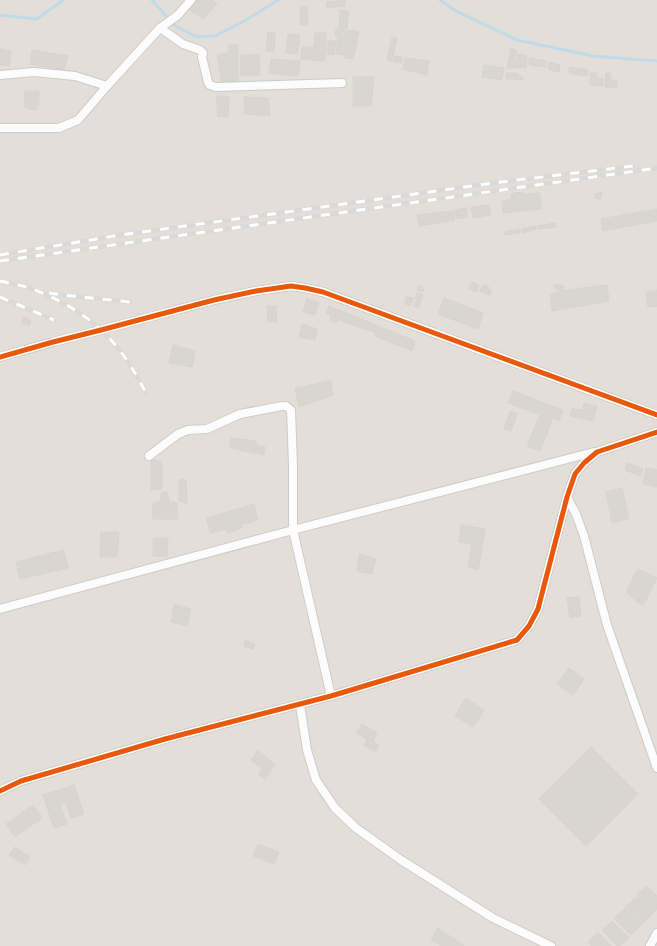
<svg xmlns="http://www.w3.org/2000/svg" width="657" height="946" viewBox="0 0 657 946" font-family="'Roboto Condensed',sans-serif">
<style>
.residential{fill:#e3ded8}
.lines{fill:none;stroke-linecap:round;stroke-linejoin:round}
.stream{stroke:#bfdbe9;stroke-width:3}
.building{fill:#d9d6d2;stroke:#d7d4d0}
.street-casing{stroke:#cdcbc8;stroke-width:10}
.street{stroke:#fdfcfc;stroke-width:8}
.rail-casing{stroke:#d9d9d8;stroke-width:4.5}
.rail{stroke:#fff;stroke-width:3;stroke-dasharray:9;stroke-linecap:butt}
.cycleway-casing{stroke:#fff;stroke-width:8}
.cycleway{stroke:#e8590c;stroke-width:5}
</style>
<rect width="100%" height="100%" fill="#efedea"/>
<rect class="residential" x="0" y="0" width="657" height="946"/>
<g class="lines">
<g class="stream">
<path d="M152,0L175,26L197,37L215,36L246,20L278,0"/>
<path d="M440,0L456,11L517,40L593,56L657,61"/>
<path d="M0,15L37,19L63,0"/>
</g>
</g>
<g class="building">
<path d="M197,0H212L217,4L203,19L190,10Z"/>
<path d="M345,0V6L327,8L326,2Z"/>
<path d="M307,6L308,24L300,25V7Z"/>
<path d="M340,10L349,11L347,29L339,28Z"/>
<path d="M336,29L347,31L344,55L336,54L338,37L335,36Z"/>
<path d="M349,30L359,32L353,59L345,58Z"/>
<path d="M268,32H275L274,51H266Z"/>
<path d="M315,33H326L325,61L301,59L302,47H314Z"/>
<path d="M288,34L300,35L297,54L286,53Z"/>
<path d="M392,37L397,38L392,61L387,60Z"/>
<path d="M328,41H336L334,55L327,54Z"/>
<path d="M229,45H238V82L222,83L217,55L229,53Z"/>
<path d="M511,48L516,50L514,61L517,62V54L527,56L526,68H507Z"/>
<path d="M0,49L11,51L9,66L0,65Z"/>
<path d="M32,50L68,56L64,70L30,64Z"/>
<path d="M259,54L260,75L240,76L241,55Z"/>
<path d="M395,56L402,57L401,63L394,62Z"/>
<path d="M405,58L429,61L427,75L403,69Z"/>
<path d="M529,58L546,61V67L529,65Z"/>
<path d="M271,59L300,61L298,76L269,73Z"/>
<path d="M549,62L560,65L559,72L548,69Z"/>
<path d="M484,65L504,68L502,80L482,77Z"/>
<path d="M569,67L588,70L587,76L569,73Z"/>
<path d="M506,73H518V75L522,76L523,80L506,79Z"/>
<path d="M590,73H597V78L603,79V86L590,85Z"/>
<path d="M606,73H610L611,80L617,81L616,88L605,87Z"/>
<path d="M353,77H374L371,106H353Z"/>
<path d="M24,91H39V104L36,110L29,109L28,107H25Z"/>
<path d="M216,96H229L228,116L218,117Z"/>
<path d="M244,97L268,98L270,116L245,114Z"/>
<path d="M522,192L523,194L540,193L541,209L503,213L502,202L512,198L511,194Z"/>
<path d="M602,192L601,199L594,198L595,194Z"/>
<path d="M489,205L491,215L473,218L471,207Z"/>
<path d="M467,208V217L457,219L455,210Z"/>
<path d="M657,209V221L603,231L601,219Z"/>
<path d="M453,211L455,220L419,226L417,215Z"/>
<path d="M555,223L556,227L538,229L537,226Z"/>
<path d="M535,226L536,229L523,233L522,229Z"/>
<path d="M520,229V233L504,235V232Z"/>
<path d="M472,282L479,285L477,292L469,288Z"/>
<path d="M483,284L489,287L488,289L492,290L490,295L480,291Z"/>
<path d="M555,284L564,286L563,291L554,288Z"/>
<path d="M418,285L424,288L423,292L417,290Z"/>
<path d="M607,285L609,301L552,311L550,295L565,290Z"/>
<path d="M657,290V306L648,307L646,292Z"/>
<path d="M417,293L423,295L421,299L415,297Z"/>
<path d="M406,297L414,298L411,305L405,304Z"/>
<path d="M444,298L483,313L478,329L438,314Z"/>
<path d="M307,299L319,303L315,315L303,312Z"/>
<path d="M417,299L421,300L418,307L414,306Z"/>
<path d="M267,306H276L277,322H268Z"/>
<path d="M329,306L415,341L412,351L375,336L376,333L339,320L336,323L330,320L331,315L326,313Z"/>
<path d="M24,317L31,321L29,326L22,323Z"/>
<path d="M302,324L317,329L315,340L299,337Z"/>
<path d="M173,345L195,351L192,367L169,363Z"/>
<path d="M331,381L333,395L299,407L295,388Z"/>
<path d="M513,391L563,410L559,421L553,418L540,451L527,446L540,415L508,403Z"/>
<path d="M584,403L597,406L593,421L570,416L572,409L583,410Z"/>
<path d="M510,411L517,414L511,431L504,429Z"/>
<path d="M231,438L256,441L257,445L265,447L264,455L230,448Z"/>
<path d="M151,459L162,462V489L151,490Z"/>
<path d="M628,463L643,469L640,476L625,470Z"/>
<path d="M646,468L657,470V487L643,484Z"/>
<path d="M179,479L186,480L187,503L179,501Z"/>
<path d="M622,488L629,519L612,523L606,492Z"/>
<path d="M167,492L170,503L177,502L178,519H153L152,504L161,501V493Z"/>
<path d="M254,504L258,520L241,525L242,528L227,533L226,529L211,533L206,518Z"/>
<path d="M461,525L485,529L478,570L468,566L472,544L459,542Z"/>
<path d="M101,532H119L117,557H100Z"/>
<path d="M153,538H168L167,557L153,556Z"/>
<path d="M64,550L68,568L20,579L16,562Z"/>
<path d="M359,554L376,559L372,574L357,571Z"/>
<path d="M638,569L657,578L643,606L626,592Z"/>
<path d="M579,597L581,616L570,618L567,598Z"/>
<path d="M174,605L191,609L187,626L171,622Z"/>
<path d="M245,640L255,644L253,649L244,646Z"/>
<path d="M569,668L584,679L573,695L557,684Z"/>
<path d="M466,698L484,710L473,727L455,716Z"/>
<path d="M362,724L377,733L373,742L379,746L376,752L364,745L367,739L356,733Z"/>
<path d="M591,747L638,794L586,846L539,799Z"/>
<path d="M258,750L275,765L265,779L258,774L262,768L251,760Z"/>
<path d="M74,785L84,814L71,818L66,802L60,804L67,824L54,828L43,795Z"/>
<path d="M33,805L42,818L15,837L6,824Z"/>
<path d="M258,844L279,852L274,864L253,856Z"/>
<path d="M15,847L30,857L25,865L9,855Z"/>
<path d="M647,886L657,896V909L653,913L637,895Z"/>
<path d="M637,897L653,914L642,924L626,906Z"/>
<path d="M625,908L641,925L631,935L614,918Z"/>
<path d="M612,921L629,938L620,946H617L602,930Z"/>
<path d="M438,928L464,946H441L431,939Z"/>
<path d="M598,932L611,946H591L588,942Z"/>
</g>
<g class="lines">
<defs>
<g id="street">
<path d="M160,28L183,44L200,50L203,53L202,57L208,82L210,85L216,87L342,83"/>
<path d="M0,75L34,72L75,76L107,86"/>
<path d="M0,128H59L78,120L107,86L160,28L178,15L191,0"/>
<path d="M0,357L53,342L101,330L214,300L256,291L291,286L305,288L323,292L657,415"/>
<path d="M149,456L178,434L188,430L207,429L240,414L282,406H286L291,410L293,465V530L331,696"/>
<path d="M567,497L576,514L584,536L607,625L657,768"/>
<path d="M0,609L293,530L594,452"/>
<path d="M300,705L307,750L316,780L335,808L356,828L401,860L493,918L551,946"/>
<path d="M0,791L21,781L165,739L331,696L517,640L529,626L538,609L567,497L575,474L584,463L597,452L657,432"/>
<path d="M650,946L657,933"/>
</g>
</defs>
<use href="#street" class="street-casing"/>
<use href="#street" class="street"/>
<defs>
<g id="rail">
<path d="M0,255L114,236L501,182L633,166"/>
<path d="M0,261L657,168"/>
<path d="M0,281C9,283 18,285 27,287C59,298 95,319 116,346C128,360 137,376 146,393"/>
<path d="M49,293L63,295L130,302"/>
<path d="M0,297L54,320"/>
</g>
</defs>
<use href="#rail" class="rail-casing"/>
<use href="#rail" class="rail"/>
<defs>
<g id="cycleway">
<path d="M0,357L53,342L101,330L214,300L256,291L291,286L305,288L323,292L657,415"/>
<path d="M0,791L21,781L165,739L331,696L517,640L529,626L538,609L567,497L575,474L584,463L597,452L657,432"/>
</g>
</defs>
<use href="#cycleway" class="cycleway-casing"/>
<use href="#cycleway" class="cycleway"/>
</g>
</svg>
